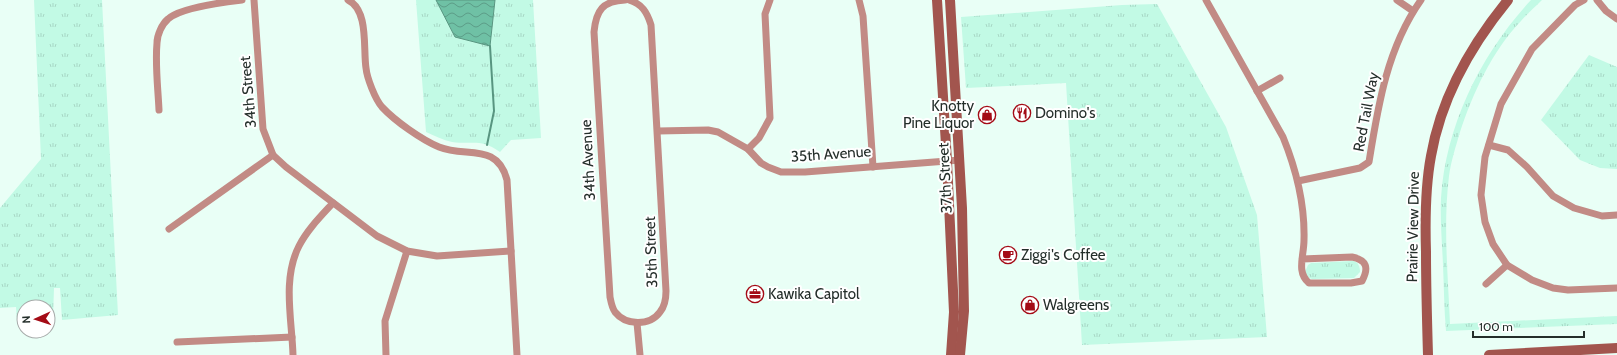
<svg xmlns="http://www.w3.org/2000/svg" width="1617" height="355" viewBox="0 0 1617 355" font-family="Cabin,sans-serif">
<style>
.grass{fill:url(#grass-tufts)}
.water{fill:url(#water-waves);stroke:#589580}
.lines{fill:none;stroke-linecap:round;stroke-linejoin:round}
.stream{stroke:#589580;stroke-width:2}
.street{stroke:#c28b85;stroke-width:7}
.secondary{stroke:#a2554e;stroke-width:10}
.labels{text-anchor:middle;stroke-width:4;stroke-linejoin:round;paint-order:stroke}
.street-label{font-size:15px;fill:#242e2a;stroke:#fff}
.poi-label{font-size:15px;fill:#242e2a;stroke:#fff;text-anchor:start}
</style>
<defs>
<pattern id="grass-tufts" width="24" height="20" patternUnits="userSpaceOnUse"><rect width="24" height="20" fill="#c2fae5"/><path d="M3 7l-1-3M5 7V3M7 7l1-3M15 17l-1-3M17 17v-4M19 17l1-3" fill="none" stroke="#a7d7c5"/></pattern>
<pattern id="water-waves" width="16" height="10" patternUnits="userSpaceOnUse"><rect width="16" height="10" fill="#6fc1a5"/><path d="M0 5q4-4 8 0t8 0" fill="none" stroke="#5b9d87"/></pattern>
</defs>
<rect width="100%" height="100%" fill="#e9fff6"/>
<g class="grass">
<path d="M34,0H102L118,315L62,320L60,288H54L53,318H48V307H24V320H17L16,307L0,308V208L41,159Z"/>
<path d="M416,0H436L455,37L490,45L495,0H533L541,138L511,140L500,152C480,138 474,145 452,142C443,140 435,136 426,132Z"/>
<path d="M1531,0H1542C1535,7 1527,14 1521,21C1492,51 1473,93 1460,132C1456,146 1451,161 1449,176C1443,225 1448,275 1450,324L1617,316V324L1446,331C1444,309 1444,287 1443,265C1442,242 1440,220 1441,198C1446,124 1481,54 1531,0Z"/>
<path d="M1157,4L1226,127L1257,215L1267,337L1082,345L1066,83L966,88L961,17L1122,5Z"/>
<path d="M1589,55L1617,67V169L1600,168L1580,160L1541,120Z"/>
<path d="M1353,261C1358,262 1360,266 1360,272L1354,278L1312,279L1307,277L1305,272L1308,265L1311,263Z"/>
</g>
<path class="water" d="M436,0H495L490,46L455,37Z"/>
<g class="lines">
<path class="stream" d="M487,145L494,111L490,46"/>
<g class="street">
<path d="M254,0L263,129L273,155L286,167L377,236L407,251L437,256L511,251"/>
<path d="M348,0C369,10 363,49 366,68C367,78 375,99 382,107C395,121 422,140 439,147C466,158 497,142 507,180L517,355"/>
<path d="M625,0C603,1 596,10 594,32L610,297C611,302 612,308 615,312C626,326 650,326 660,312C665,306 666,298 666,291L651,25C647,12 642,4 629,0"/>
<path d="M859,0L863,16L873,167"/>
<path d="M1206,0L1283,137C1296,169 1305,205 1304,240C1304,256 1296,272 1309,283H1351L1362,281C1369,268 1367,260 1352,257L1302,259"/>
<path d="M1397,0L1413,11"/>
<path d="M1584,0L1575,5L1532,49L1501,104L1485,157L1481,195L1485,222L1493,244L1507,265L1532,280L1553,288L1568,290L1617,288"/>
<path d="M1597,0L1606,11L1617,19"/>
<path d="M1257,91L1280,78"/>
<path d="M159,110C158,88 155,65 157,43C157,35 162,24 168,19C180,8 225,2 242,0"/>
<path d="M658,131L708,130L718,132L748,149L761,163L768,167L781,172H805L960,160"/>
<path d="M1489,145L1508,150L1527,167L1553,196L1574,208L1602,216L1617,215"/>
<path d="M748,149L759,138L770,118L765,14L770,0"/>
<path d="M1298,181L1360,168L1369,162C1378,106 1387,48 1421,0"/>
<path d="M169,229L273,155"/>
<path d="M1486,284L1507,265"/>
<path d="M637,323L640,355"/>
<path d="M177,342L292,337"/>
<path d="M293,355C292,320 282,279 299,246C307,230 321,216 333,203"/>
<path d="M386,355L385,321L407,251"/>
</g>
<g class="secondary">
<path d="M937,0L947,161L954,312L951,355"/>
<path d="M950,0L962,208L964,311L960,355"/>
<path d="M1428,355C1427,321 1426,286 1426,252C1425,220 1425,188 1431,156C1441,98 1472,44 1508,0"/>
<path d="M1489,355L1617,348"/>
</g>
</g>
<defs>
<symbol id="restaurant-ring" viewBox="-11 -11 22 22"><circle r="9.5" fill="#fff" stroke="#a40b16" stroke-width="1.5"/><path d="M-5-6h1v4h1v-4h1v4h1v-4h1v5L-1.5 .5V6h-2V.5L-5-1ZM5-6V6H3V1.5H1.5Q1.5-4 5-6Z" fill="#a40b16"/></symbol>
<symbol id="shop-ring" viewBox="-11 -11 22 22"><circle r="9.5" fill="#fff" stroke="#a40b16" stroke-width="1.5"/><path d="M-5-2.5h2.3a2.7 3.5 0 0 1 5.4 0H5L5.5 6h-11ZM-1.5-2.5h3a1.5 2.3 0 0 0-3 0Z" fill="#a40b16"/></symbol>
<symbol id="cafe-ring" viewBox="-11 -11 22 22"><circle r="9.5" fill="#fff" stroke="#a40b16" stroke-width="1.5"/><path d="M-5.5-4.5H6V0H3Q3 3.5 0 3.5H-2.5Q-5.5 3.5-5.5 0ZM3-3.2v2h1.7v-2ZM-6 4.5H4V6H-6Z" fill="#a40b16"/></symbol>
<symbol id="office-ring" viewBox="-11 -11 22 22"><circle r="9.5" fill="#fff" stroke="#a40b16" stroke-width="1.5"/><path d="M-6-3h4V-5.5h4V-3h4V5H-6ZM-1-4.5V-3h2v-1.5ZM-6 0V1H6V0Z" fill="#a40b16"/></symbol>
</defs>
<g fill-rule="evenodd">
<use href="#restaurant-ring" x="1012" y="103" width="20" height="20"/>
<use href="#shop-ring" x="977" y="105" width="20" height="20"/>
<use href="#cafe-ring" x="998" y="245" width="20" height="20"/>
<use href="#office-ring" x="745" y="284" width="20" height="20"/>
<use href="#shop-ring" x="1020" y="295" width="20" height="20"/>
</g>
<g class="labels">
<g class="street-label">
<text transform="translate(248 92) rotate(-95)" y="5">34th Street</text>
<text transform="translate(1366 112) rotate(-79)" y="5">Red Tail Way</text>
<text transform="translate(831 154) rotate(-4)" y="5">35th Avenue</text>
<text transform="translate(588 160) rotate(-93)" y="5">34th Avenue</text>
<text transform="translate(945 178) rotate(-93)" y="5">37th Street</text>
<text transform="translate(1413 227) rotate(-89)" y="5">Prairie View Drive</text>
<text transform="translate(651 252) rotate(-92)" y="5">35th Street</text>
</g>
<g class="poi-label">
<text x="974" y="111" text-anchor="end">Knotty<tspan x="974" dy="17">Pine Liquor</tspan></text>
<text x="1035" y="118">Domino's</text>
<text x="1021" y="260">Ziggi's Coffee</text>
<text x="768" y="299">Kawika Capitol</text>
<text x="1043" y="310">Walgreens</text>
</g>
</g>
<g transform="translate(36 319) rotate(267)"><circle r="19" fill="#ffffff" stroke="#a7abaa"/>
<path d="M0-3L7 15L0 10L-7 15Z" fill="#a40b16"/>
<text y="-6" font-size="11" font-weight="bold" text-anchor="middle" fill="#242e2a">N</text>
</g>
<path d="M1473 331v6h111v-6" fill="none" stroke="#242e2a" stroke-width="2"/>
<text x="1479" y="331" font-size="12" fill="#242e2a" stroke="#ffffff" stroke-width="3" paint-order="stroke">100 m</text>
</svg>
